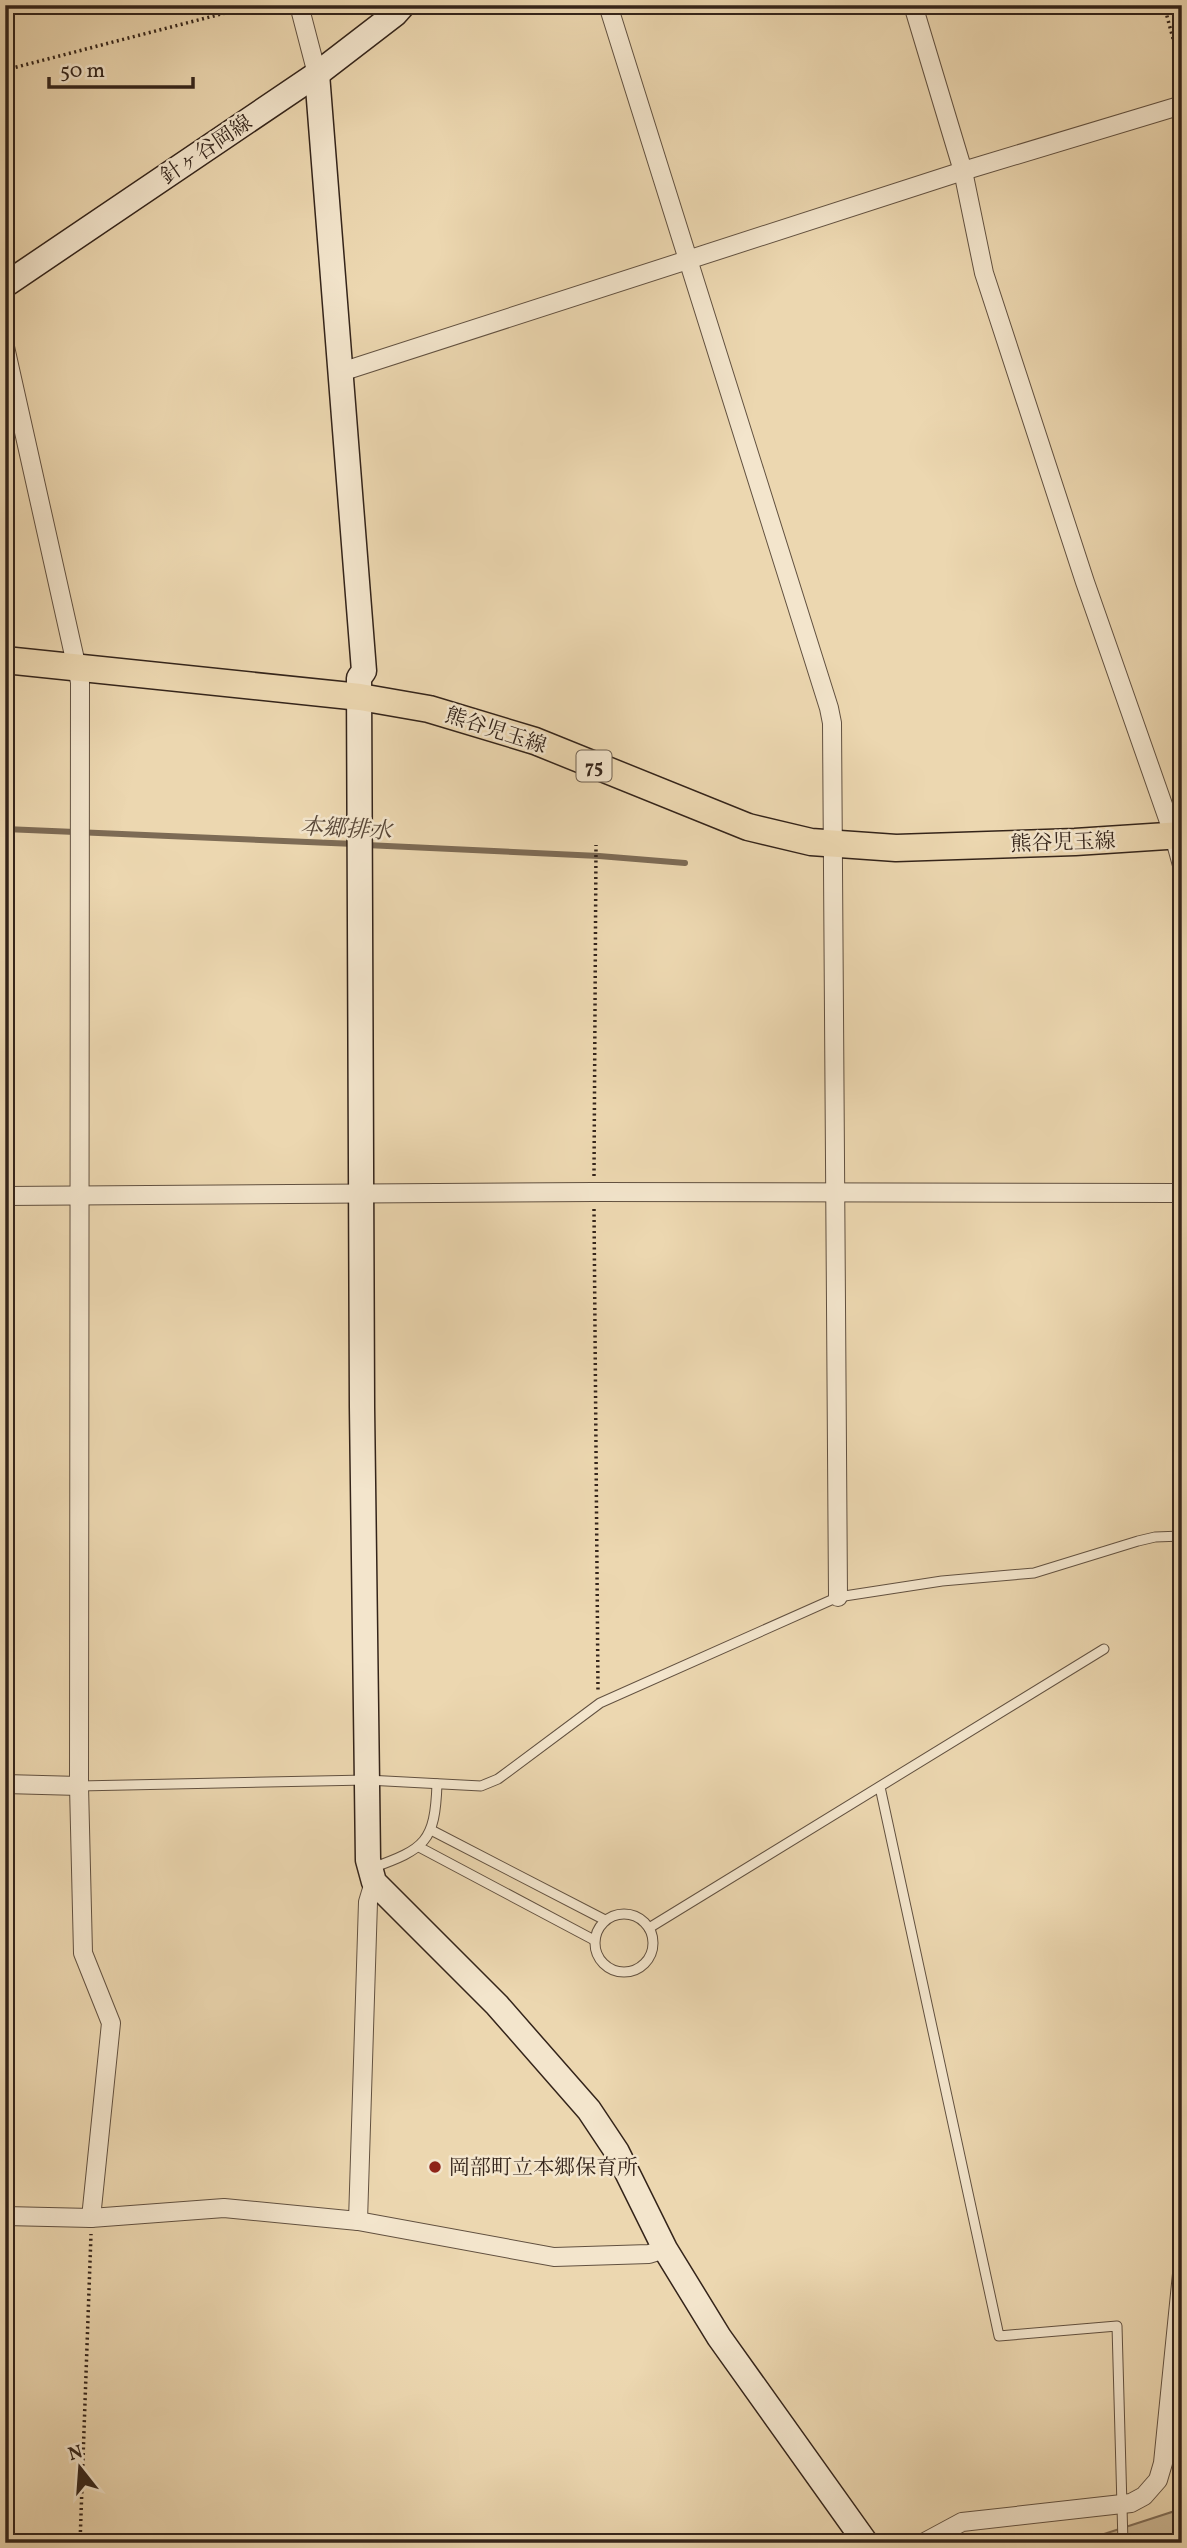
<svg xmlns="http://www.w3.org/2000/svg" width="1187" height="2548" viewBox="0 0 1187 2548" font-family="Vollkorn,'Noto Serif JP',serif">
<style>
.green{fill:#cdb996;stroke:#806e58;stroke-width:2}
.lines{fill:none;stroke-linecap:round;stroke-linejoin:round}
.stream{stroke:#7d6b55;stroke-width:6}
.lane-casing{stroke:#625140;stroke-width:11}
.street-casing{stroke:#625140;stroke-width:20}
.secondary-casing{stroke:#34241a;stroke-width:27}
.primary-casing{stroke:#34241a;stroke-width:29}
.path{stroke:#34241a;stroke-width:3.5;stroke-dasharray:2 3.5;stroke-linecap:butt}
.lane{stroke:#f3e5cc;stroke-width:9}
.street{stroke:#f3e5cc;stroke-width:18}
.secondary{stroke:#f3e5cc;stroke-width:24}
.primary{stroke:#ecd7b0;stroke-width:26}
.poi-dot{fill:#8f2418;stroke:#f3e5cc;stroke-width:2.5}
.labels{text-anchor:middle;stroke-width:5;stroke-linejoin:round;paint-order:stroke}
.shield{fill:#f3e5cc;stroke:#6d5e4f;stroke-width:2}
.shield-label{font-size:19px;font-weight:bold;fill:#34241a}
.street-label{font-size:21px;fill:#34241a;stroke:#f3e5cc}
.poi-label{font-size:21px;fill:#34241a;stroke:#f3e5cc;text-anchor:start}
.water-label{font-size:23px;font-style:italic;fill:#584738;stroke:#f3e5cc}
</style>
<rect width="100%" height="100%" fill="#ecd7b0"/>
<filter id="stains"><feTurbulence type="fractalNoise" baseFrequency=".00286" numOctaves="4"/><feColorMatrix values="0 0 0 0 .2 0 0 0 0 .09 0 0 0 0 .02 0 0 0 .5 -.17"/></filter>
<radialGradient id="worn" r=".72"><stop offset=".6" stop-color="#630" stop-opacity="0"/><stop offset="1" stop-color="#630" stop-opacity=".3"/></radialGradient>
<path class="green" d="M1175,2511V2543H943L960,2534L1101,2535Z"/>
<g class="lines">
<g class="stream">
<path d="M5,829L355,844"/>
<path d="M366,845L599,856L685,863"/>
</g>
<defs>
<g id="lane">
<path d="M79,1786L367,1780L481,1786L498,1779L600,1703L838,1597L942,1581L1034,1573L1138,1541L1155,1537L1182,1536"/>
<path d="M880,1787L999,2336L1117,2326L1123,2543"/>
<path d="M431,1830L605,1920"/>
<path d="M419,1847L594,1940"/>
<path d="M372,1868C425,1849 435,1842 437,1784"/>
<circle cx="624" cy="1943" r="29"/>
<path d="M649,1928L1104,1649"/>
</g>
<g id="street">
<path d="M299,5L317,74"/>
<path d="M608,5L829,708L832,723L838,1597"/>
<path d="M913,5L963,171L984,273L1085,582L1174,836L1182,865"/>
<path d="M5,347L80,682L79,1786L83,1953L111,2023L91,2218"/>
<path d="M341,372L963,171L1182,105"/>
<path d="M5,1196L594,1192L1182,1193"/>
<path d="M5,1784L79,1786"/>
<path d="M5,2216L91,2218L224,2208L358,2221L554,2257L649,2254L665,2249"/>
<path d="M358,2221L368,1902L374,1882"/>
<path d="M923,2543L962,2522L1131,2503L1144,2496L1158,2480L1163,2463L1182,2274"/>
</g>
<g id="secondary">
<path d="M317,74L364,671L359,678L362,1407L368,1860L374,1882L497,2005L589,2110L617,2152L665,2249L719,2337L866,2543"/>
<path d="M5,285L317,74L395,14L403,5"/>
</g>
<path id="primary" d="M5,660L360,697L429,709L535,741L748,827L811,842L896,848L1075,842L1182,835"/>
</defs>
<use href="#lane" class="lane-casing"/>
<use href="#street" class="street-casing"/>
<use href="#secondary" class="secondary-casing"/>
<use href="#primary" class="primary-casing"/>
<g class="path">
<path d="M1164,5L1182,72"/>
<path d="M5,70L256,5"/>
<path d="M594,1176L596,845"/>
<path d="M594,1209L598,1691"/>
<path d="M80,2543L91,2234"/>
</g>
<use href="#lane" class="lane"/>
<use href="#street" class="street"/>
<use href="#secondary" class="secondary"/>
<use href="#primary" class="primary"/>
</g>
<circle class="poi-dot" cx="435" cy="2167" r="7"/>
<g class="labels">
<rect class="shield" x="576.5" y="750.5" width="35" height="31" rx="5"/>
<g class="shield-label">
<text x="594" y="773">75</text>
</g>
<g class="street-label">
<text transform="translate(206 149) rotate(-34)" y="7">針ヶ谷岡線</text>
<text transform="translate(496 730) rotate(18)" y="7">熊谷児玉線</text>
<text transform="translate(1063 842) rotate(-2)" y="7">熊谷児玉線</text>
</g>
<g class="poi-label">
<text x="449" y="2174">岡部町立本郷保育所</text>
</g>
<g class="water-label">
<text transform="translate(346 828) rotate(3)" y="8">本郷排水</text>
</g>
</g>
<rect width="1187" height="2548" fill="none" stroke="#ecd7b0" stroke-width="28"/>
<rect x="7" y="7" width="1173" height="2534" fill="none" stroke="#34241a" stroke-width="3.5"/>
<rect x="14" y="14" width="1159" height="2520" fill="none" stroke="#34241a" stroke-width="2"/>
<g transform="translate(80 2468) rotate(343)" stroke="#f3e5cc" stroke-width="5" paint-order="stroke">
<path d="M0-5L12 26L0 18L-12 26Z" fill="#34241a"/>
<text y="-10" font-size="19" font-weight="bold" text-anchor="middle" fill="#34241a">N</text>
</g>
<path d="M49 77v10h144v-10" fill="none" stroke="#34241a" stroke-width="3.5"/>
<text x="60" y="77" font-size="21" fill="#34241a" stroke="#f3e5cc" stroke-width="5" paint-order="stroke">50 m</text>
<rect width="100%" height="100%" filter="url(#stains)"/>
<rect width="100%" height="100%" fill="url(#worn)"/>
</svg>
